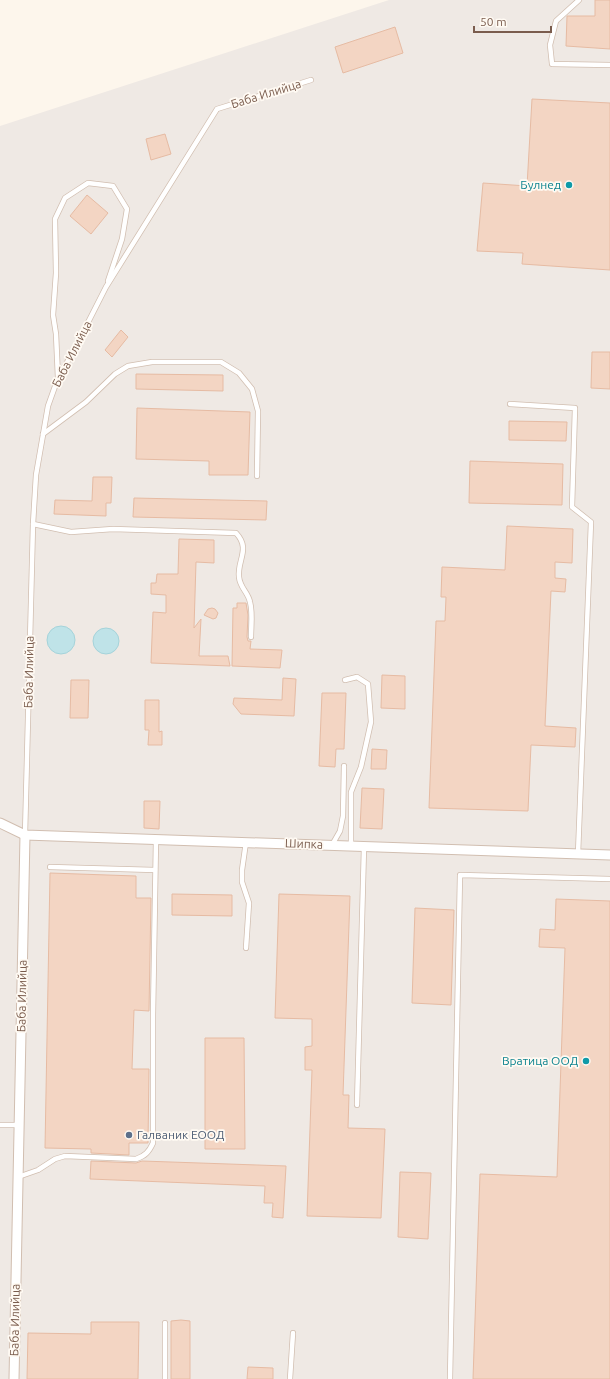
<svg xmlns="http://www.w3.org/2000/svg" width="610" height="1379" viewBox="0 0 610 1379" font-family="Ubuntu,sans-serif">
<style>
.industrial{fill:#efe9e4}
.water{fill:#bfe3e8;stroke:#a5d3da}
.building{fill:#f3d5c3;stroke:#e6bba3}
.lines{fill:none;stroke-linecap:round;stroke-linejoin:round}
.lane-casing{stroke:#d1beb0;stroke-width:6}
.street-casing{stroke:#d1beb0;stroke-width:11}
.lane{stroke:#fff;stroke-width:4.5}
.street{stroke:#fff;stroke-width:9}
.culture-dot{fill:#0f9aa8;stroke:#fffaf3;stroke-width:1.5}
.service-dot{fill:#5c6f8a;stroke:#fffaf3;stroke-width:1.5}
.labels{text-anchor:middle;stroke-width:3.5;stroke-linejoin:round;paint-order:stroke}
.street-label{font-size:12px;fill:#7a5c4d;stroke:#fffaf3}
.culture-label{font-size:12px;fill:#0d838f;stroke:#fffaf3;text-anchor:end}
.service-label{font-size:12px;fill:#4e5e75;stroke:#fffaf3;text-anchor:start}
</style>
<rect width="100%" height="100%" fill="#fdf6ec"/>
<path class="industrial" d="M389,0H610V1379H0V126Z"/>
<g class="water">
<circle cx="61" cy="640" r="14"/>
<circle cx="106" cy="641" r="13"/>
</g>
<g class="building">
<path d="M595,0H610V49L566,46L567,16H595Z"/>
<path d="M395,27L403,53L343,73L335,47Z"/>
<path d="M532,99L610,103V270L522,264L523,253L477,251L483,183L527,186Z"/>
<path d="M165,134L171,154L151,160L146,139Z"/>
<path d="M87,195L108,213L91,234L70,216Z"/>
<path d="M121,330L128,337L112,357L105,350Z"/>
<path d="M592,352H610V389L591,388Z"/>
<path d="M136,374L223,375V391L136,389Z"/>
<path d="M137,408L250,412L248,475H209V461L136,459Z"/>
<path d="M509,421L567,422L566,441L509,440Z"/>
<path d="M470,461L563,464L562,505L469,503Z"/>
<path d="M93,477H112L111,503H106V516L54,514L55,500L92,501Z"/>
<path d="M134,498L267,501L266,520L133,517Z"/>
<path d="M507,526L573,529L572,563L555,562V578L566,579L565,592L551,591L545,726L576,728L575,747L531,745L528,811L429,808L436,621H445L446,597H441L442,567L505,570Z"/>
<path d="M179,539L214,540V563L196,562L194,628L201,619L199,656H228L230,666L151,663L153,612L166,613V595L151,594V583H156L157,574H178Z"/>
<path d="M237,603H246L248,615L247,637L248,641H251L250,649L282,650L280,668L232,666L233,608H237Z"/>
<path d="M212,608L215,609L218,613L216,618L213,619L204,615L208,609Z"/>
<path d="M382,675L405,676V709L381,708Z"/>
<path d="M283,678L296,679L294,716L241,714L233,704L234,698L282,700Z"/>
<path d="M71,680H89L88,718H70Z"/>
<path d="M322,693H346L344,749H336L335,767L319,766Z"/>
<path d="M145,700H159V732L162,731V745H148L149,730H145Z"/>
<path d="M372,749L387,750L386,769H371Z"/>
<path d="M362,788L384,789L382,829L360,828Z"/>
<path d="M144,801H160L159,829L144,828Z"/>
<path d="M50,873L136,876V898H151L149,1011L134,1010L132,1069H149L148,1143H129V1155L91,1153V1149L45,1148Z"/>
<path d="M172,894L232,895V916L172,915Z"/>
<path d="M279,894L350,896L343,1095H349L348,1128L385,1129L381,1218L307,1216L312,1070H305V1047L312,1046V1019L275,1018Z"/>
<path d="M556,899L610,901V1379H473L480,1174L557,1177L565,948L539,947L540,929L555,930Z"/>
<path d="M415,908L454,910L451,1005L412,1003Z"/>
<path d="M205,1038H244L245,1149H205Z"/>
<path d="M91,1161L136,1163L142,1161L286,1166L283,1218L272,1217L273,1203H264L265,1186L90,1179Z"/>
<path d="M400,1172L431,1173L428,1239L398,1237Z"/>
<path d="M181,1320L190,1321V1379H171V1321Z"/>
<path d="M91,1322H139L138,1379H27L28,1333L91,1334Z"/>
<path d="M248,1367L273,1368V1379H247Z"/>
</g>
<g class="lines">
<defs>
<g id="lane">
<path d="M579,0L556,21L550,45L552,64L610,65"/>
<path d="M58,378L56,334L53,315L56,273L55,219L65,198L88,183L113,186L127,209L122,239L108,281"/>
<path d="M510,404L575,408L572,507L591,522L578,854"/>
<path d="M43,434L86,402L115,374L128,366L152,362H221L239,373L252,389L258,411L257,476"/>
<path d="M33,524L71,532L113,529L236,533C251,549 237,560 239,577C240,588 248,592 250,602C253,613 251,626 251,637"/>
<path d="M345,680L357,677L368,684L371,722L361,767L351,792V846"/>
<path d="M25,835L33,524L36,475L48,406L58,378L74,350L106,287L217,109L311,80"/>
<path d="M246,842L242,870V882L249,903L246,948"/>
<path d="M332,845L340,831L343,816L344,766"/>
<path d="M50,867L155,870"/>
<path d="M357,1105L364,847"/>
<path d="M0,1125H19"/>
<path d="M18,1177L38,1170L55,1159L65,1156L136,1159C145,1156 149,1152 153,1143V1015L156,839"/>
<path d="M165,1379V1323"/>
<path d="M290,1379L293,1333"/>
<path d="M450,1379L460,875L610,879"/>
</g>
<g id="street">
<path d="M0,823L25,835L610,855"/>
<path d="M14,1379L25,835"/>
</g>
</defs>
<use href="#lane" class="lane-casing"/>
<use href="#street" class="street-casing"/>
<use href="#lane" class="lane"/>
<use href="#street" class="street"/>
</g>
<g class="culture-dot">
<circle cx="569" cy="185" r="4"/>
<circle cx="586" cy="1061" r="4"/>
</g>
<circle class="service-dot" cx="129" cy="1135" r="4"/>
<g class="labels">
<g class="street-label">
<text transform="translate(266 94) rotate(-17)" y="4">Баба Илийца</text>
<text transform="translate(72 354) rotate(-63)" y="4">Баба Илийца</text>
<text transform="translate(29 672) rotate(-89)" y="4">Баба Илийца</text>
<text transform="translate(304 844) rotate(2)" y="4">Шипка</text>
<text transform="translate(22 996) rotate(-89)" y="4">Баба Илийца</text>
<text transform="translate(15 1320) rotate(-89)" y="4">Баба Илийца</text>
</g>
<g class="culture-label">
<text x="561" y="189">Булнед</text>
<text x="578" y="1065">Вратица ООД</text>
</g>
<g class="service-label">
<text x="137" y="1139">Галваник ЕООД</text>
</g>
</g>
<path d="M474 26v6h77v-6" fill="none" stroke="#7a5c4d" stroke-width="2"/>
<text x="480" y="26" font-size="12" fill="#7a5c4d" stroke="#fffaf3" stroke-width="3" paint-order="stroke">50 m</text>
</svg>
